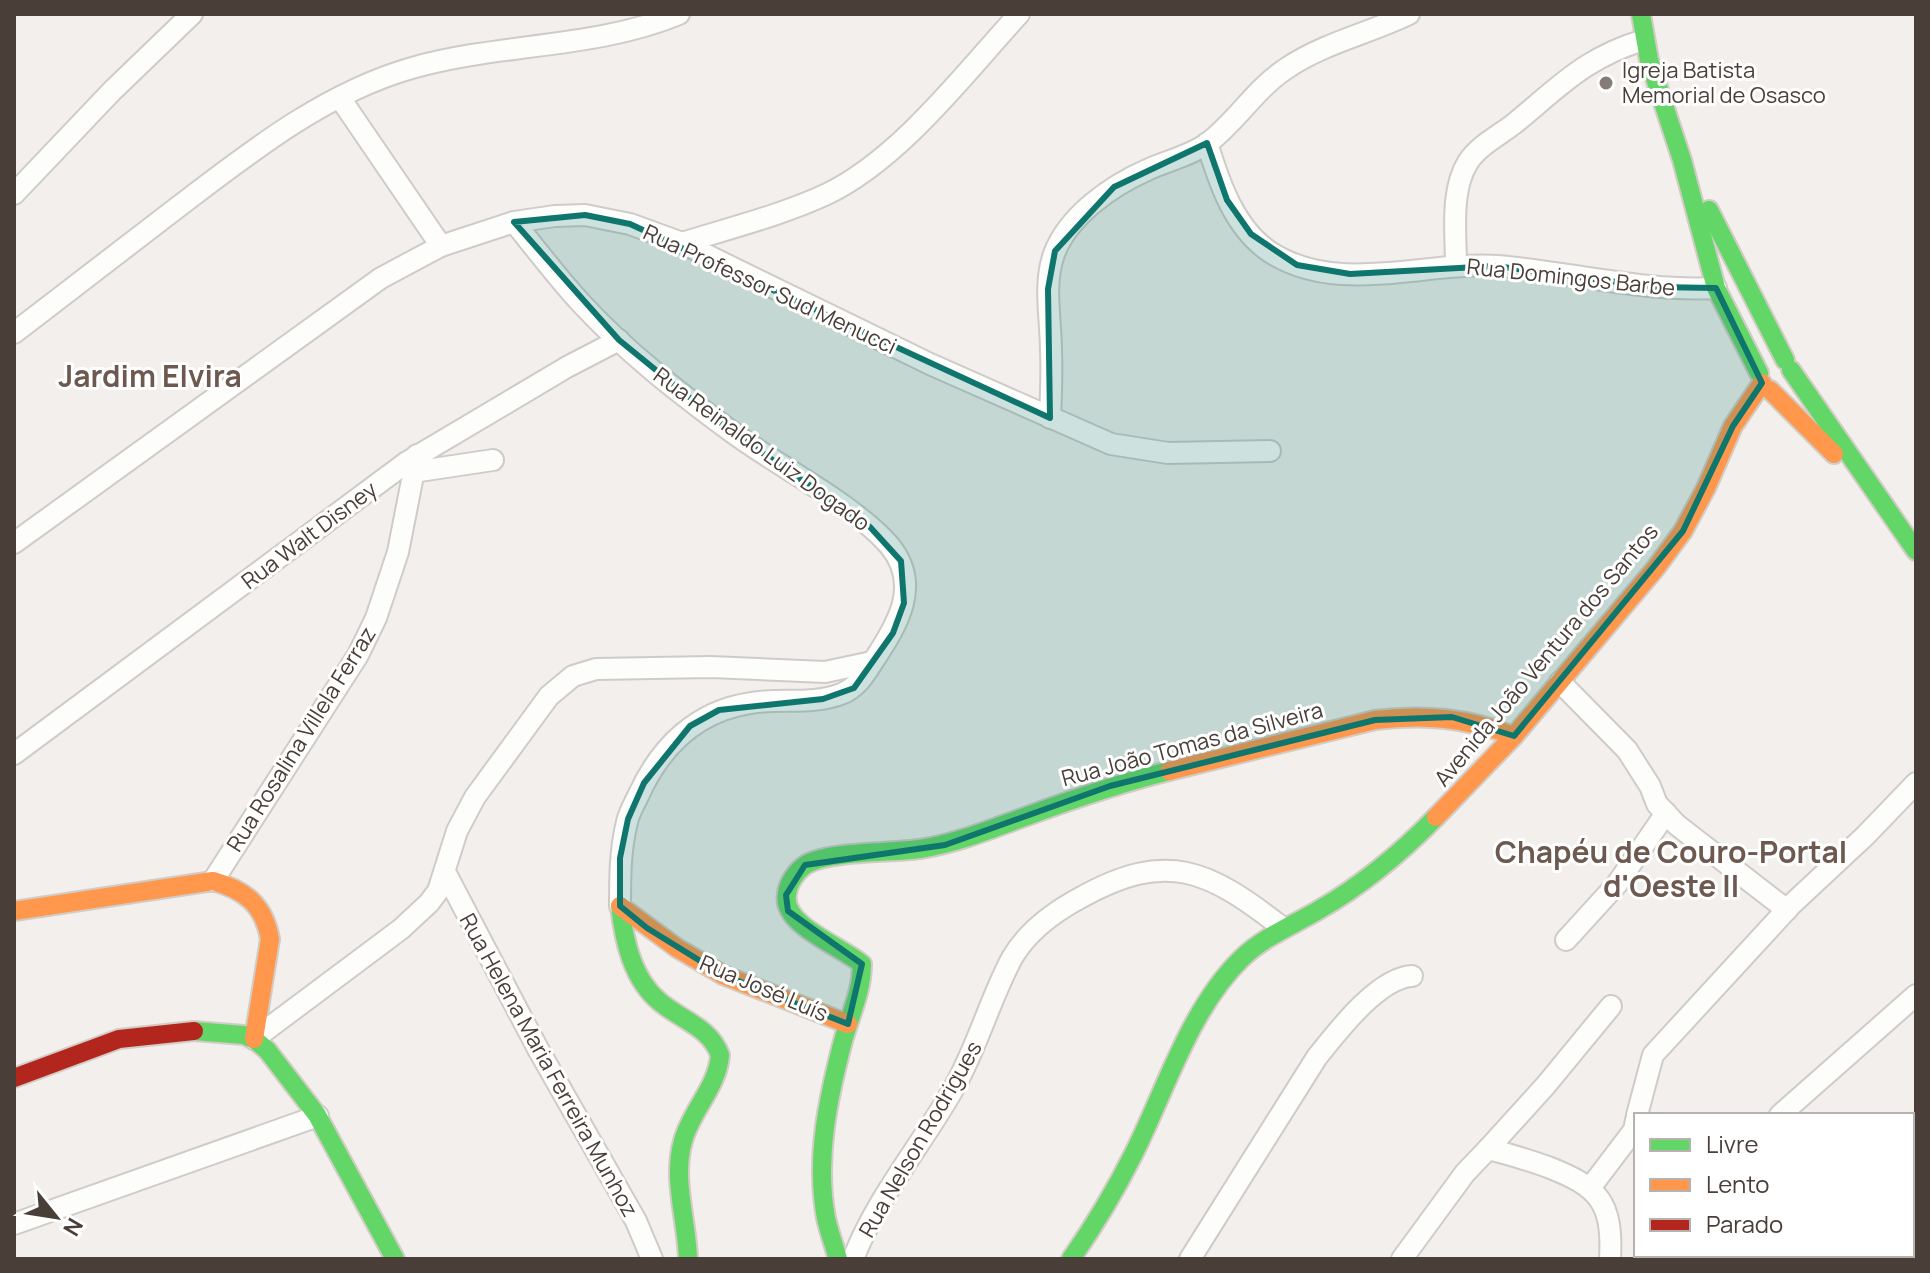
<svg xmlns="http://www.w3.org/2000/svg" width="1930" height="1273" viewBox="0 0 1930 1273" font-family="Manrope,sans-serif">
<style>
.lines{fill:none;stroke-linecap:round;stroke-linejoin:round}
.street-casing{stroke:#cfcbc9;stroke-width:24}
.fast-casing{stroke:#d3ccc5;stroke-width:22}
.slow-casing{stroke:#d3ccc5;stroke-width:22}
.jam-casing{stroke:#d3ccc5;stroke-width:22}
.street{stroke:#fdfdfc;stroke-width:20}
.fast{stroke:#63d668;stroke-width:18}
.slow{stroke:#ff974d;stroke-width:18}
.jam{stroke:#b3261e;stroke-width:18}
.marked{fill:#0f766e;fill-opacity:0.2;stroke:#0f766e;stroke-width:6;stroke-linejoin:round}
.poi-dot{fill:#857c77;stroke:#fff;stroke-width:3}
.labels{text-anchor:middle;stroke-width:6;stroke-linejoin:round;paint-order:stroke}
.poi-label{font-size:22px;fill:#4a3e38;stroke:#fff;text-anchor:start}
.street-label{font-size:22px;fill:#4a3e38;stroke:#fff}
.district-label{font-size:30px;font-weight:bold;fill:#6d594f;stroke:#fff}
</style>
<rect width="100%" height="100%" fill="#f2efed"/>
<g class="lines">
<defs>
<g id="street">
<path d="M340,98L441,246"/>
<path d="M1207,143C1219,182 1234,228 1270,252C1338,296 1424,261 1498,266C1571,272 1642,292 1716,288"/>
<path d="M14,194L112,91L192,14"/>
<path d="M514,222C536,249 557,277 580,302C625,351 679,393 732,432C779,467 852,503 889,545C922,584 898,624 874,660C865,674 857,688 841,694C812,705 781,698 751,703C697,711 661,746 639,794C635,803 629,812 627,822C620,850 620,878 620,906"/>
<path d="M682,243C730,228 782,215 827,194C900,159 965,73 1019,14"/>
<path d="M1456,266C1456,233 1450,191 1468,162C1479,145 1500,135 1515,123C1560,86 1586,57 1644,40"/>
<path d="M14,333C69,291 124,249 178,207C249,153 324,93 412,68C499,43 595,49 679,14"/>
<path d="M1050,418C1051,396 1052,373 1051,351C1051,320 1043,284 1054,254C1068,216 1111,186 1147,170C1166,161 1190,156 1208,143C1237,121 1256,88 1287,68C1324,43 1370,33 1409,14"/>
<path d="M413,472L493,460"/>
<path d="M14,543L381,278L441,246L514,222L555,216L585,215L630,224L682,243L930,364L1111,444L1168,453L1270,451"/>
<path d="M1560,682L1627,750L1650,786L1657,804L1677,825L1787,910"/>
<path d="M14,754L407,462L567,367L619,340"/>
<path d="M445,872L538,1049L636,1221L652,1259"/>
<path d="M213,881L358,655L376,618L398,552L417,455"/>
<path d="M1566,940L1617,884L1666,813"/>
<path d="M254,1039L401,929L429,903L438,891L457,831L475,797L549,696L573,676L596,669L711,667L825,672L872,662"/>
<path d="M1637,1115L1653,1055L1791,905L1865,836L1916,783"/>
<path d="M1780,1115L1916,995"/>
<path d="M1488,1149L1546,1085L1611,1006"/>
<path d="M1590,1188L1634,1130L1636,1120"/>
<path d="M1912,1214L1916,1211"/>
<path d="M14,1224L318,1116"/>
<path d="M853,1259C878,1195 922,1145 955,1086C978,1045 990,999 1012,958C1027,932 1054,912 1080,898C1168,849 1208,870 1283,928"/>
<path d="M1190,1259L1317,1057C1338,1031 1378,978 1412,976"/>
<path d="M1402,1259L1465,1173L1488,1149C1509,1154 1528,1160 1548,1167C1599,1187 1613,1202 1610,1259"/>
<path d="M1862,1259L1866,1255"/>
</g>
<g id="fast">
<path d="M1641,14L1649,60L1682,160L1716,288L1759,373"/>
<path d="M1709,210L1785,360"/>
<path d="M1791,370L1916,551"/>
<path d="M620,906C624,940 632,979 660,1002C681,1020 710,1027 720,1055C718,1086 691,1111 683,1141C672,1179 687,1221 688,1259"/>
<path d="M194,1031L244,1035L255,1040L267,1050L317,1115L395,1259"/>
<path d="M838,1259C834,1245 829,1232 826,1218C815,1159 828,1098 843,1041C850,1015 862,992 862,964C841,946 781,925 787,894C788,883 797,870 807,864C829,851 891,853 920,849C958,843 994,828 1030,815C1076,798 1121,783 1169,771"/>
<path d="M1071,1259C1094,1226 1115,1191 1133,1155C1165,1092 1189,1010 1241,959C1262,938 1291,926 1317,911C1361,886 1401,853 1436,817"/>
</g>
<g id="slow">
<path d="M1770,390L1834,454"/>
<path d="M1169,771L1375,720C1425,714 1467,718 1514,736"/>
<path d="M1436,817L1514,736L1655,569L1683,531L1706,488L1733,426L1762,383"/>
<path d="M620,906L677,948L723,975L848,1024"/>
<path d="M14,911L213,881C245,890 264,905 270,939L254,1039"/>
</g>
<path id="jam" d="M14,1078L119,1039L194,1031"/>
</defs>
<use href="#street" class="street-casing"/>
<use href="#fast" class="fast-casing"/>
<use href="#slow" class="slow-casing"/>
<use href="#jam" class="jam-casing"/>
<use href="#street" class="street"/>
<use href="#fast" class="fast"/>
<use href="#slow" class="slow"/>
<use href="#jam" class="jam"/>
</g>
<path class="marked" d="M1207,143L1227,200L1251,234L1297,265L1350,274L1495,266L1655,287L1716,288L1762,383L1733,426L1683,531L1514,736L1452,717L1375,720L1110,786L945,845L805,865L786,895L788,911L862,964L848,1024L723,975L647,928L620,906V858L628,819L644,783L690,726L719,710L823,699L854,688L893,633L904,603L901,561L870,527L732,432L619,340L514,222L585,215L630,224L1050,418L1048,289L1055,251L1114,187Z"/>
<circle class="poi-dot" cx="1606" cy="83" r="8"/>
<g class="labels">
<g class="poi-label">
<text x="1622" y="78">Igreja Batista<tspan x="1622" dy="25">Memorial de Osasco</tspan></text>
</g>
<g class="street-label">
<text transform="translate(1571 277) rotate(6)" y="8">Rua Domingos Barbe</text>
<text transform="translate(770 289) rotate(25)" y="8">Rua Professor Sud Menucci</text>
<text transform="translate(762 449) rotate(36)" y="8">Rua Reinaldo Luiz Dogado</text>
<text transform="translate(309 535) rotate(-37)" y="8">Rua Walt Disney</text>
<text transform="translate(1546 655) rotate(-50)" y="8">Avenida João Ventura dos Santos</text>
<text transform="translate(301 739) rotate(-58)" y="8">Rua Rosalina Villela Ferraz</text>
<text transform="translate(1192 744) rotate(-15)" y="8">Rua João Tomas da Silveira</text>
<text transform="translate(764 988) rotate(23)" y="8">Rua José Luís</text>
<text transform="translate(549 1065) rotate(61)" y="8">Rua Helena Maria Ferreira Munhoz</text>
<text transform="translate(920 1139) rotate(-60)" y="8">Rua Nelson Rodrigues</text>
</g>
<g class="district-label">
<text x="150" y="387">Jardim Elvira</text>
<text x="1671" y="863">Chapéu de Couro-Portal<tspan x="1671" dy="34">d'Oeste II</tspan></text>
</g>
</g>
<rect width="1930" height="1273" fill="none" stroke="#4a3e38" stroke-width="32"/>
<rect x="1634" y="1113" width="280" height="144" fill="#ffffff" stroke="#b7b2af" stroke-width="2"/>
<rect x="1650" y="1139" width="40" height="12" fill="#63d668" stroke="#b7b2af" stroke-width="2"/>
<text x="1706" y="1153" font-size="24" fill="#4a3e38">Livre</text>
<rect x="1650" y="1179" width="40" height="12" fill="#ff974d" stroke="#b7b2af" stroke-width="2"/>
<text x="1706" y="1193" font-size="24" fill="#4a3e38">Lento</text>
<rect x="1650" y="1219" width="40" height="12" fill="#b3261e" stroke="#b7b2af" stroke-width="2"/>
<text x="1706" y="1233" font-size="24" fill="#4a3e38">Parado</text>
<g transform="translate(56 1217) rotate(120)" stroke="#ffffff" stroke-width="6" paint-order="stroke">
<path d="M0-6L14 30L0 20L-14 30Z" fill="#4a3e38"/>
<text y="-12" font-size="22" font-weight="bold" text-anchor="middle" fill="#4a3e38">N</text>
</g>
</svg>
